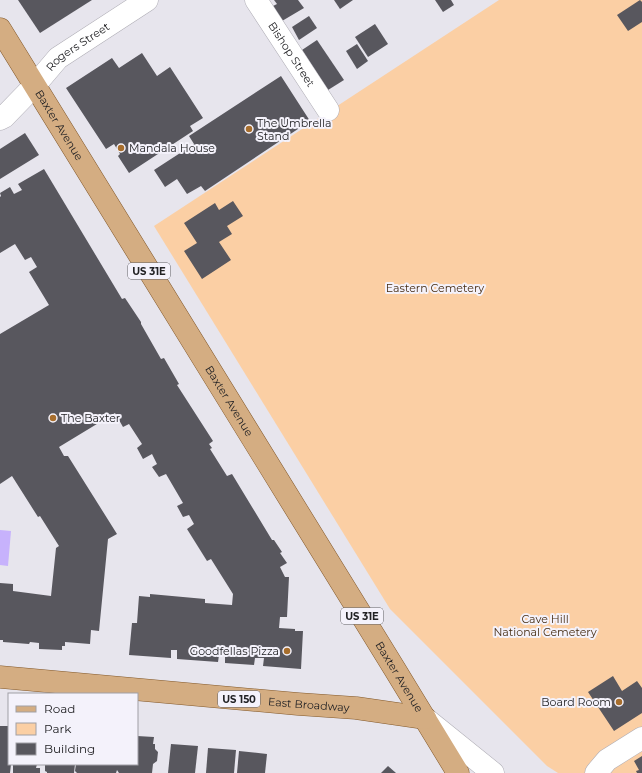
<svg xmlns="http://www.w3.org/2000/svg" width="642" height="773" viewBox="0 0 642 773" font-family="Montserrat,sans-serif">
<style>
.green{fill:#fbcfa4}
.water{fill:#c7b2fc}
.building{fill:#58575e}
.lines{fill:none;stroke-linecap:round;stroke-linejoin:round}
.minor-casing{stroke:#afadb5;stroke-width:23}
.major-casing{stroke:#83592b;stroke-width:23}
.minor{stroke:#fff;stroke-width:22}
.major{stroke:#d4ad82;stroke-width:22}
.poi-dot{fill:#a76e2d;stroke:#f4f2fb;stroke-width:1.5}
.labels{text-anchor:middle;stroke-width:4;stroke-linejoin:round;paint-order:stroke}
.shield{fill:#f4f2fb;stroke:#616065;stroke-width:1}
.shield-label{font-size:10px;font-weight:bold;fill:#222225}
.street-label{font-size:11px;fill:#222225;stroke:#f4f2fb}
.poi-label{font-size:11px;fill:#222225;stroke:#f4f2fb;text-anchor:start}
.park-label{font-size:11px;fill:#462d13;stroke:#f4f2fb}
</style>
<rect width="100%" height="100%" fill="#e7e5ed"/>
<path class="green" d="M499,0H642V773H558L547,766L390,609L154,226Z"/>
<path class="water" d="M0,530L11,531L8,566L0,565Z"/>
<g class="building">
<path d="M18,0H92L40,33Z"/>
<path d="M274,0H298L304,8L282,21L273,6L277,4Z"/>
<path d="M334,0H353L340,9Z"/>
<path d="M435,0H451L454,5L443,12Z"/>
<path d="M640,0L642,2V22L628,31L617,15Z"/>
<path d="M309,16L317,28L299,40L292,27Z"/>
<path d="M375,24L388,44L368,57L355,37Z"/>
<path d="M317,40L344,80L328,90L302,50Z"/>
<path d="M357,44L368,61L357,69L346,51Z"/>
<path d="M142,53L157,76L170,67L203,118L190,126L193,131L129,173L118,156L120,154L114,144L106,149L66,88L112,58L119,68Z"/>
<path d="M281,76L310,121L205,191L201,186L187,194L177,179L165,187L154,170L194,144L189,136Z"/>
<path d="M25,133L39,155L0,179V149Z"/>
<path d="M44,169L122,299L125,298L141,322V324L161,359L164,358L179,384L177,385L213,441L209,444L212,448L210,449L227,476L232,474L272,540H274L282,552L280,553L287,563L280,567L285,577H289L287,617H280L279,628L295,629V631H303L301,669L263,666L264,658H255L254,665L225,663V655H219L218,662L177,659V650H171V658L129,655L132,623H137L139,596L150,597V594L205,599V603L232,605L233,594L211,559L207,561L187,529L194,524L189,515L183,517L177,506L183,503L166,474L159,477L152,467L157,464L152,454L143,459L137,448L142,444L129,424L123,427L115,413L59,447L64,456H68L117,534L108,539L99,631L91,630L90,644L65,642V646H62V650L39,649V643L30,642L29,644L3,642V640H0V583L13,584V591L51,596L56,548L59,546L40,516L38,517L12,476L0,484V334L49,305L29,272L37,267L31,257L25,260L15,244L0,253V197L1,196L0,193L10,187L14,194L22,190L18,184Z"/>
<path d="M233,201L243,216L227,226L232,234L219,242L231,260L202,279L184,251L197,243L184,223L215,203L219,210Z"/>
<path d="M613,676L622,691L637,681L642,688V713L614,731L588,692Z"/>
<path d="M0,726H9V764H11L10,773H0Z"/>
<path d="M137,736L154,737L153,744H155V749L158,752L157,761L153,764L152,773H119L117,770L116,773H77L75,771L76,764H137Z"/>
<path d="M171,744L198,746L195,773H168Z"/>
<path d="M208,748L236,750L234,773H206Z"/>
<path d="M239,751L267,754L265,773H237Z"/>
<path d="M642,756V773H637L636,771L639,770L634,761Z"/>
<path d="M13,764H37L36,768H40V773H13Z"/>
<path d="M45,764H75L74,773H47V772L45,771Z"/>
<path d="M388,766L396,773H381Z"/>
</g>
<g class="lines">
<defs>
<g id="minor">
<path id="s1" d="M256,0L328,110"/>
<path id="s2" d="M0,119L4,117L35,85L58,58L147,0"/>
<path d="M426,719L493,773"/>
<path d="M596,773L607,760L642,738"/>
</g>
<g id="major">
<path id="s3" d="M0,29L394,668L458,773"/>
<path id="s4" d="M0,677L298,704L356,708L425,718"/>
</g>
</defs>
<use href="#minor" class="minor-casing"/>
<use href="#major" class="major-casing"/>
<use href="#minor" class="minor"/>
<use href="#major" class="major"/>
</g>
<g class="poi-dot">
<circle cx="249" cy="129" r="4"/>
<circle cx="121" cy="148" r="4"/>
<circle cx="53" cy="418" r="4"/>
<circle cx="287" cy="651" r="4"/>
<circle cx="619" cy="702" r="4"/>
</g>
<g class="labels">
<g class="shield">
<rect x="128" y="263" width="42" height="16" rx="3"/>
<rect x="341" y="608" width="42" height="16" rx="3"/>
<rect x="218" y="691" width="42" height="16" rx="3"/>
</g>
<g class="shield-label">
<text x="149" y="275">US 31E</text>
<text x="362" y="620">US 31E</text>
<text x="239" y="703">US 150</text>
</g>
<g class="street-label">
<text dy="4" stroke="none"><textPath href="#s2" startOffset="107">Rogers Street</textPath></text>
<text dy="4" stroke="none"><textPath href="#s1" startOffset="65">Bishop Street</textPath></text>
<text dy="4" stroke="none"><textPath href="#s3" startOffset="113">Baxter Avenue</textPath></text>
<text dy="4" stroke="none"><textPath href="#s3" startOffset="437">Baxter Avenue</textPath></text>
<text dy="4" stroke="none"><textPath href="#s3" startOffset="761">Baxter Avenue</textPath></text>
<text dy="4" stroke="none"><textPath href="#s4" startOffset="310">East Broadway</textPath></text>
</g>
<g class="poi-label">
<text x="257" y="127">The Umbrella<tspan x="257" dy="13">Stand</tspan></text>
<text x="129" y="152">Mandala House</text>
<text x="61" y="422">The Baxter</text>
<text x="279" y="655" text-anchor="end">Goodfellas Pizza</text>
<text x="611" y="706" text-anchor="end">Board Room</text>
</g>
<g class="park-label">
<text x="435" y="292">Eastern Cemetery</text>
<text x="545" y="623">Cave Hill<tspan x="545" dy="13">National Cemetery</tspan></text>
</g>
</g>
<rect x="8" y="693" width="130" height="72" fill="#f4f2fb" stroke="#a09fa5"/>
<rect x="16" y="706" width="20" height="6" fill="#d4ad82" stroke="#a09fa5"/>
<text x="44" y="713" font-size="12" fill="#222225">Road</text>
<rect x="16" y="723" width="20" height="12" fill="#fbcfa4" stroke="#a09fa5"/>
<text x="44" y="733" font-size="12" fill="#222225">Park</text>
<rect x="16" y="743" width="20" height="12" fill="#58575e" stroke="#a09fa5"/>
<text x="44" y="753" font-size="12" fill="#222225">Building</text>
</svg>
